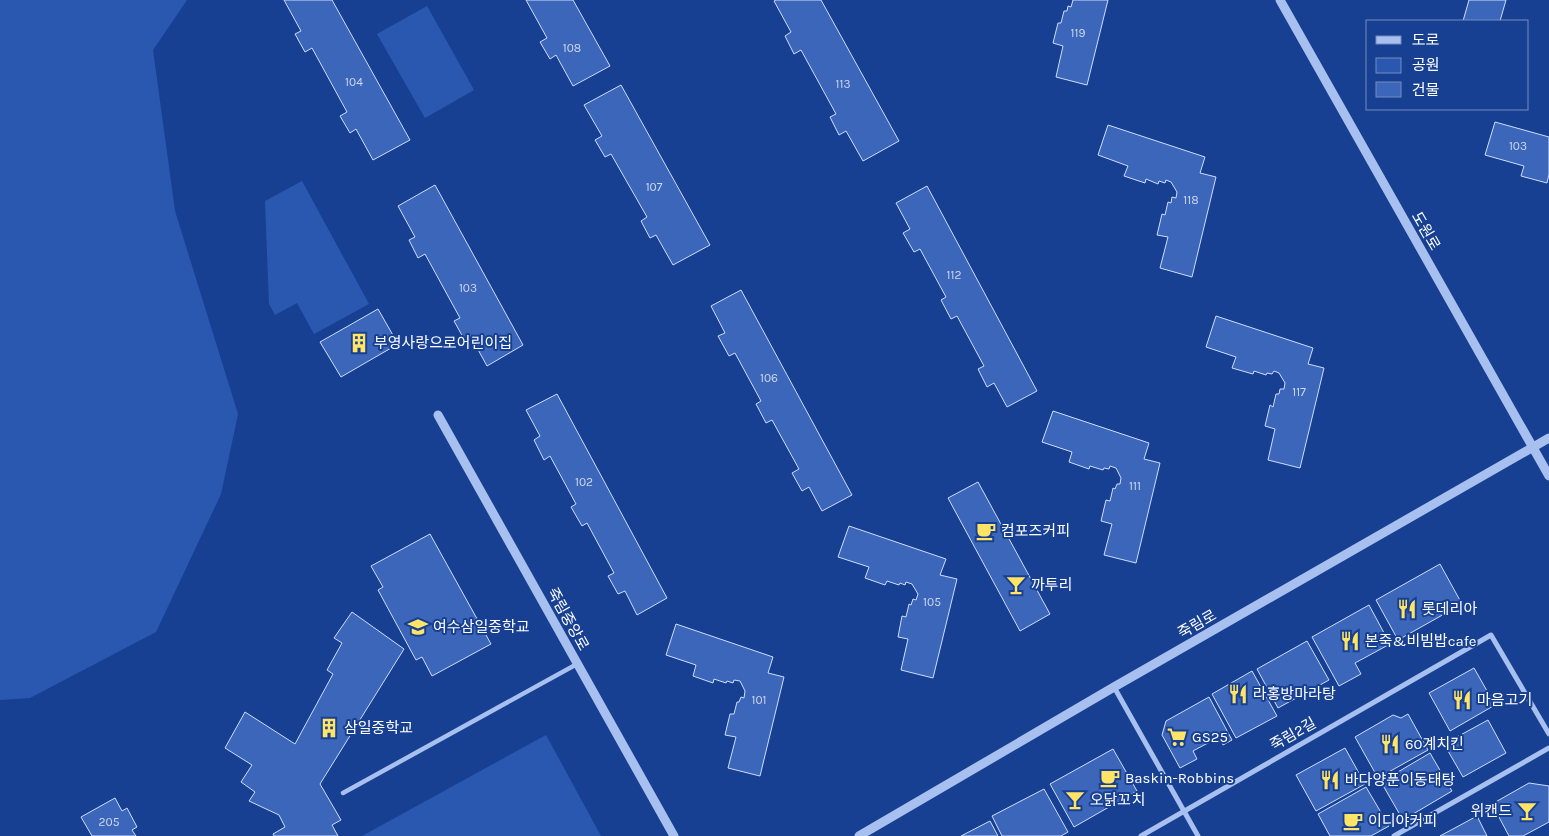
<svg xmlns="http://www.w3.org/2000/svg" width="1549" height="836" viewBox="0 0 1549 836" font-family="Karla,'Noto Sans KR',sans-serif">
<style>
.green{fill:#2a58b1}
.building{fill:#3c66b9;stroke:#ceddfb}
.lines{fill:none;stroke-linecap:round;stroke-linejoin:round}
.pedestrian{stroke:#a7c0f0;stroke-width:4.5}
.minor{stroke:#a7c0f0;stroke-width:5}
.tertiary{stroke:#a7c0f0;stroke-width:9}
.labels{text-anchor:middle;stroke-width:4;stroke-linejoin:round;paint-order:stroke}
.number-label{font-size:12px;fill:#ced9ee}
.street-label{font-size:15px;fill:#fff;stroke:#184092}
.poi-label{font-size:15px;fill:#fff;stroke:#184092;text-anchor:start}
</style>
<rect width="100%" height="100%" fill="#184092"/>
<g class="green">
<path d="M0,0H187L153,50L175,211L238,414L221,494L156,632L30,698L0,700Z"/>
<path d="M427,6L474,90L425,118L377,34Z"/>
<path d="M302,181L369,304L314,334L297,303L275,315L269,304L265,201Z"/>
<path d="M546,735L601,836H362Z"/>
</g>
<g class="building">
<path d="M284,0H332L410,140L373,160L356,129L350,133L340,116L347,112L312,48L305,52L295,34L301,31Z"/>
<path d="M526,0H573L610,66L573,86L556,55L550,59L540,42L547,38Z"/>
<path d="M776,0H821L899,141L863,161L846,131L839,135L830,117L836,114L801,50L794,54L785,36L791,32L774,1Z"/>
<path d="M1073,0H1108L1087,85L1056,77L1063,46L1053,43L1058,23H1061L1064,11H1067L1068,6L1071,7Z"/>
<path d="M1469,0H1506L1500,21H1463Z"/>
<path d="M621,85L710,245L673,265L656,235L650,238L641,221L647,217L611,154L605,157L595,140L602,136L584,105Z"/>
<path d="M1495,122L1549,137V174L1547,183L1521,176L1524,166L1485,155Z"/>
<path d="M1108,125L1205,157L1200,173L1216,177L1192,277L1160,268L1168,237L1157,235L1162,214L1165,215L1168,202L1171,203L1172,197L1176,198L1177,192L1171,182L1166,180L1165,183L1159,181L1158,184L1146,179L1145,183L1124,176L1128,166L1098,155Z"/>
<path d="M435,185L523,345L487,366L470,335L464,339L454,321L460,318L425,254L418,258L409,240L415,237L398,206Z"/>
<path d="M927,186L1037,391L1007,407L994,383L987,387L978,369L984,366L957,316L951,319L941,300L946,297L920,249L914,252L903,233L910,229L896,203Z"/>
<path d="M741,290L852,495L822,511L809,487L802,491L792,473L799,469L772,420L766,423L756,404L761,401L735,353L729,356L718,336L725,333L711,306Z"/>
<path d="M378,309L398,344L341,377L320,342Z"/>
<path d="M1216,316L1313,348L1308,364L1324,368L1300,468L1268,460L1275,429L1265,426L1270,405L1273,407L1276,394H1279L1280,389H1284L1285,383L1279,373L1274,371L1272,374L1267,373L1266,375L1254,371L1253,374L1232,368L1236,357L1206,347Z"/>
<path d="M557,394L667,598L637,615L625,591L618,594L608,576L614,573L587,523L582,526L571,507L576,504L550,456L544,460L534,440L540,436L526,410Z"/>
<path d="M1053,411L1149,443L1144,459L1160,463L1136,563L1104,555L1112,524L1101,521L1106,500L1110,501L1113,488L1115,489L1117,484H1120L1121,478L1116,468L1110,466L1109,469L1104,468L1103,470L1090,466L1089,469L1069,462L1072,452L1042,442Z"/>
<path d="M978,482L1050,614L1020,631L948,498Z"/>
<path d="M849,526L946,559L940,575L957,579L933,678L901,670L908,639L898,637L902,616L906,617L909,604L911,605L913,599L916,600L918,594L912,584L906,582L905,585L900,583L899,585L887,581L885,585L865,578L869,567L838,557Z"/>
<path d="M430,534L491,644L432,676L422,657L416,660L378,590L383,587L371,566Z"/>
<path d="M1440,564L1462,604L1398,640L1376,600Z"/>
<path d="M1369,605L1390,644L1355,663L1361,674L1339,686L1312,637Z"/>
<path d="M352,612L404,649L320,784L341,820L332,825L338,836H274L273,834L285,827L279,815L249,801L255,792L241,782L252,765L225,748L245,712L295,744L333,674L327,670L342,643L334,638Z"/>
<path d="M676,624L773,657L768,673L784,677L760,776L728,768L736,737L725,735L730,714H734L737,702H739L741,697L744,698L745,691L740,681L734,680L733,683L727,681L726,683L714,679L713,683L693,676L696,665L666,655Z"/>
<path d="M1307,641L1329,680L1278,708L1257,669Z"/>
<path d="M1474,668L1495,705L1450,731L1429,693Z"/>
<path d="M1252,671L1277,716L1236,738L1212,694Z"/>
<path d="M1209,697L1232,740L1223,745L1219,737L1193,751L1197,759L1180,768L1162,735L1166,721Z"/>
<path d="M1408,714L1428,750L1378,778L1355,737L1393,715L1401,718Z"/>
<path d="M1488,720L1506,753L1463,777L1444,744Z"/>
<path d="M1345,748L1365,784L1316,811L1296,775Z"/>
<path d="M1113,749L1137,791L1074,827L1050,784Z"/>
<path d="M1430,753L1452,791L1403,820L1381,782Z"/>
<path d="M1529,783L1549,786V822L1523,836H1509L1492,804Z"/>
<path d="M1366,787L1389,826L1371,836H1330L1318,814Z"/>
<path d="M1044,789L1068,832L1061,836H1002L992,816Z"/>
<path d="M115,798L122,811L127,808L137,827L132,830L136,836H92L81,817Z"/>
<path d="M1477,816L1487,836H1440Z"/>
<path d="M990,821L998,836H961Z"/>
</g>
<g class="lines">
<path class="pedestrian" d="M343,793L577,664"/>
<g class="minor">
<path d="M1114,687L1198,836"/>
<path d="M1141,836L1491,635L1549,734"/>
<path d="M1394,836L1549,748"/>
</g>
<g class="tertiary">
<path d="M1280,0L1549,476"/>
<path d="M438,415L674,836"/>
<path d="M859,836L1114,687L1549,438"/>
</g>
</g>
<defs>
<symbol id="building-bare" viewBox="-9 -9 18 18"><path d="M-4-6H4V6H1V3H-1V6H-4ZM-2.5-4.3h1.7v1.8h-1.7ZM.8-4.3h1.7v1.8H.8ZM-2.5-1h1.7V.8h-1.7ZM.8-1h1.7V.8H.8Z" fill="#ffe466" stroke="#184092" stroke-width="2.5" paint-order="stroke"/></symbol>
<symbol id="cafe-bare" viewBox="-9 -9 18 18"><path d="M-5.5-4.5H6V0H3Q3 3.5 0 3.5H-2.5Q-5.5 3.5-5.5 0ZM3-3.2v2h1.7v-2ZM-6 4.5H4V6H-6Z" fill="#ffe466" stroke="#184092" stroke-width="2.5" paint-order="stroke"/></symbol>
<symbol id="bar-bare" viewBox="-9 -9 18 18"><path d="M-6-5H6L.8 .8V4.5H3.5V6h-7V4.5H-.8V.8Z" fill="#ffe466" stroke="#184092" stroke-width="2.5" paint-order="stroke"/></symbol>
<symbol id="restaurant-bare" viewBox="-9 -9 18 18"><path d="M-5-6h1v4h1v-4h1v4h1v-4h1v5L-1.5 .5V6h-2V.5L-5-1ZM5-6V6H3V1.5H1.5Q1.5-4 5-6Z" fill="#ffe466" stroke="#184092" stroke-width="2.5" paint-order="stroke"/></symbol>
<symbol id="school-bare" viewBox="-9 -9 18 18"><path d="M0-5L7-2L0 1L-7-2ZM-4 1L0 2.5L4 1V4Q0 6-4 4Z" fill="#ffe466" stroke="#184092" stroke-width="2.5" paint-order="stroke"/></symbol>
<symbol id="supermarket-bare" viewBox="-9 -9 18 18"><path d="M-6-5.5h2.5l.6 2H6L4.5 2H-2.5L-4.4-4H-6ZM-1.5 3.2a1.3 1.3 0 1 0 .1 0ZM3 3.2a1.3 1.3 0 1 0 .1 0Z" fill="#ffe466" stroke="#184092" stroke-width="2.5" paint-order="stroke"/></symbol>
</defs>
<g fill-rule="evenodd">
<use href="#building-bare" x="345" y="329" width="28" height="28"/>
<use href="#cafe-bare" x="972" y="517" width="28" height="28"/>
<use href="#bar-bare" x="1002" y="571" width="28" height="28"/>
<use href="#restaurant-bare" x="1393" y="595" width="28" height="28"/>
<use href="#school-bare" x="404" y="613" width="28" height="28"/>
<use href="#restaurant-bare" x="1336" y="627" width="28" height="28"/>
<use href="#restaurant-bare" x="1224" y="680" width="28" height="28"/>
<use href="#restaurant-bare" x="1448" y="686" width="28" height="28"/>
<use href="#building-bare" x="315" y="714" width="28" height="28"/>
<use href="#supermarket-bare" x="1163" y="723" width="28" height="28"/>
<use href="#restaurant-bare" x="1376" y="730" width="28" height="28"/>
<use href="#cafe-bare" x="1096" y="764" width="28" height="28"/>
<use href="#restaurant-bare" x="1316" y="766" width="28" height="28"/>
<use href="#bar-bare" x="1061" y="786" width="28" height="28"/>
<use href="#bar-bare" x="1513" y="797" width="28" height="28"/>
<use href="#cafe-bare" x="1339" y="807" width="28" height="28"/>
</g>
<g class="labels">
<g class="number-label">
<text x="1078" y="37">119</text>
<text x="572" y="52">108</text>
<text x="354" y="86">104</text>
<text x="843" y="88">113</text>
<text x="1518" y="150">103</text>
<text x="654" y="191">107</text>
<text x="1191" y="204">118</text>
<text x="954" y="279">112</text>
<text x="468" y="292">103</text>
<text x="769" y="382">106</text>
<text x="1299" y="396">117</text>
<text x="584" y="486">102</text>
<text x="1135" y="490">111</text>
<text x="932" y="606">105</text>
<text x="759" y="704">101</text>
<text x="109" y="826">205</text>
</g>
<g class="street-label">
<text transform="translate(1426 231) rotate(60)" y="5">도원로</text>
<text transform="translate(568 619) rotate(61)" y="5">죽림중앙로</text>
<text transform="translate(1197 624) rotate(-30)" y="5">죽림로</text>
<text transform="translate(1293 734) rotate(-30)" y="5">죽림2길</text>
</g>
<g class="poi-label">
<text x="374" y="348">부영사랑으로어린이집</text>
<text x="1001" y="536">컴포즈커피</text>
<text x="1031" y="590">까투리</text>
<text x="1422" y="614">롯데리아</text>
<text x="433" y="632">여수삼일중학교</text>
<text x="1365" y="646">본죽&amp;비빔밥cafe</text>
<text x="1253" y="699">라홍방마라탕</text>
<text x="1477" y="705">마음고기</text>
<text x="344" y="733">삼일중학교</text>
<text x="1192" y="742">GS25</text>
<text x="1405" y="749">60계치킨</text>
<text x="1125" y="783">Baskin-Robbins</text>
<text x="1345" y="785">바다양푼이동태탕</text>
<text x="1090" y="805">오닭꼬치</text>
<text x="1512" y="816" text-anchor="end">위캔드</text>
<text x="1368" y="826">이디야커피</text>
</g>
</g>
<rect x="1366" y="20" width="162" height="90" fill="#184092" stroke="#748cbe"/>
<rect x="1376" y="36" width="25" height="8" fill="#a7c0f0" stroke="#748cbe"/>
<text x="1412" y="45" font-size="15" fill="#ffffff">도로</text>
<rect x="1376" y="58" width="25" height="15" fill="#2a58b1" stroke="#748cbe"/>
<text x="1412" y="70" font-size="15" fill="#ffffff">공원</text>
<rect x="1376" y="82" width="25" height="15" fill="#3c66b9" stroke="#748cbe"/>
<text x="1412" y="95" font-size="15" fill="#ffffff">건물</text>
</svg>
